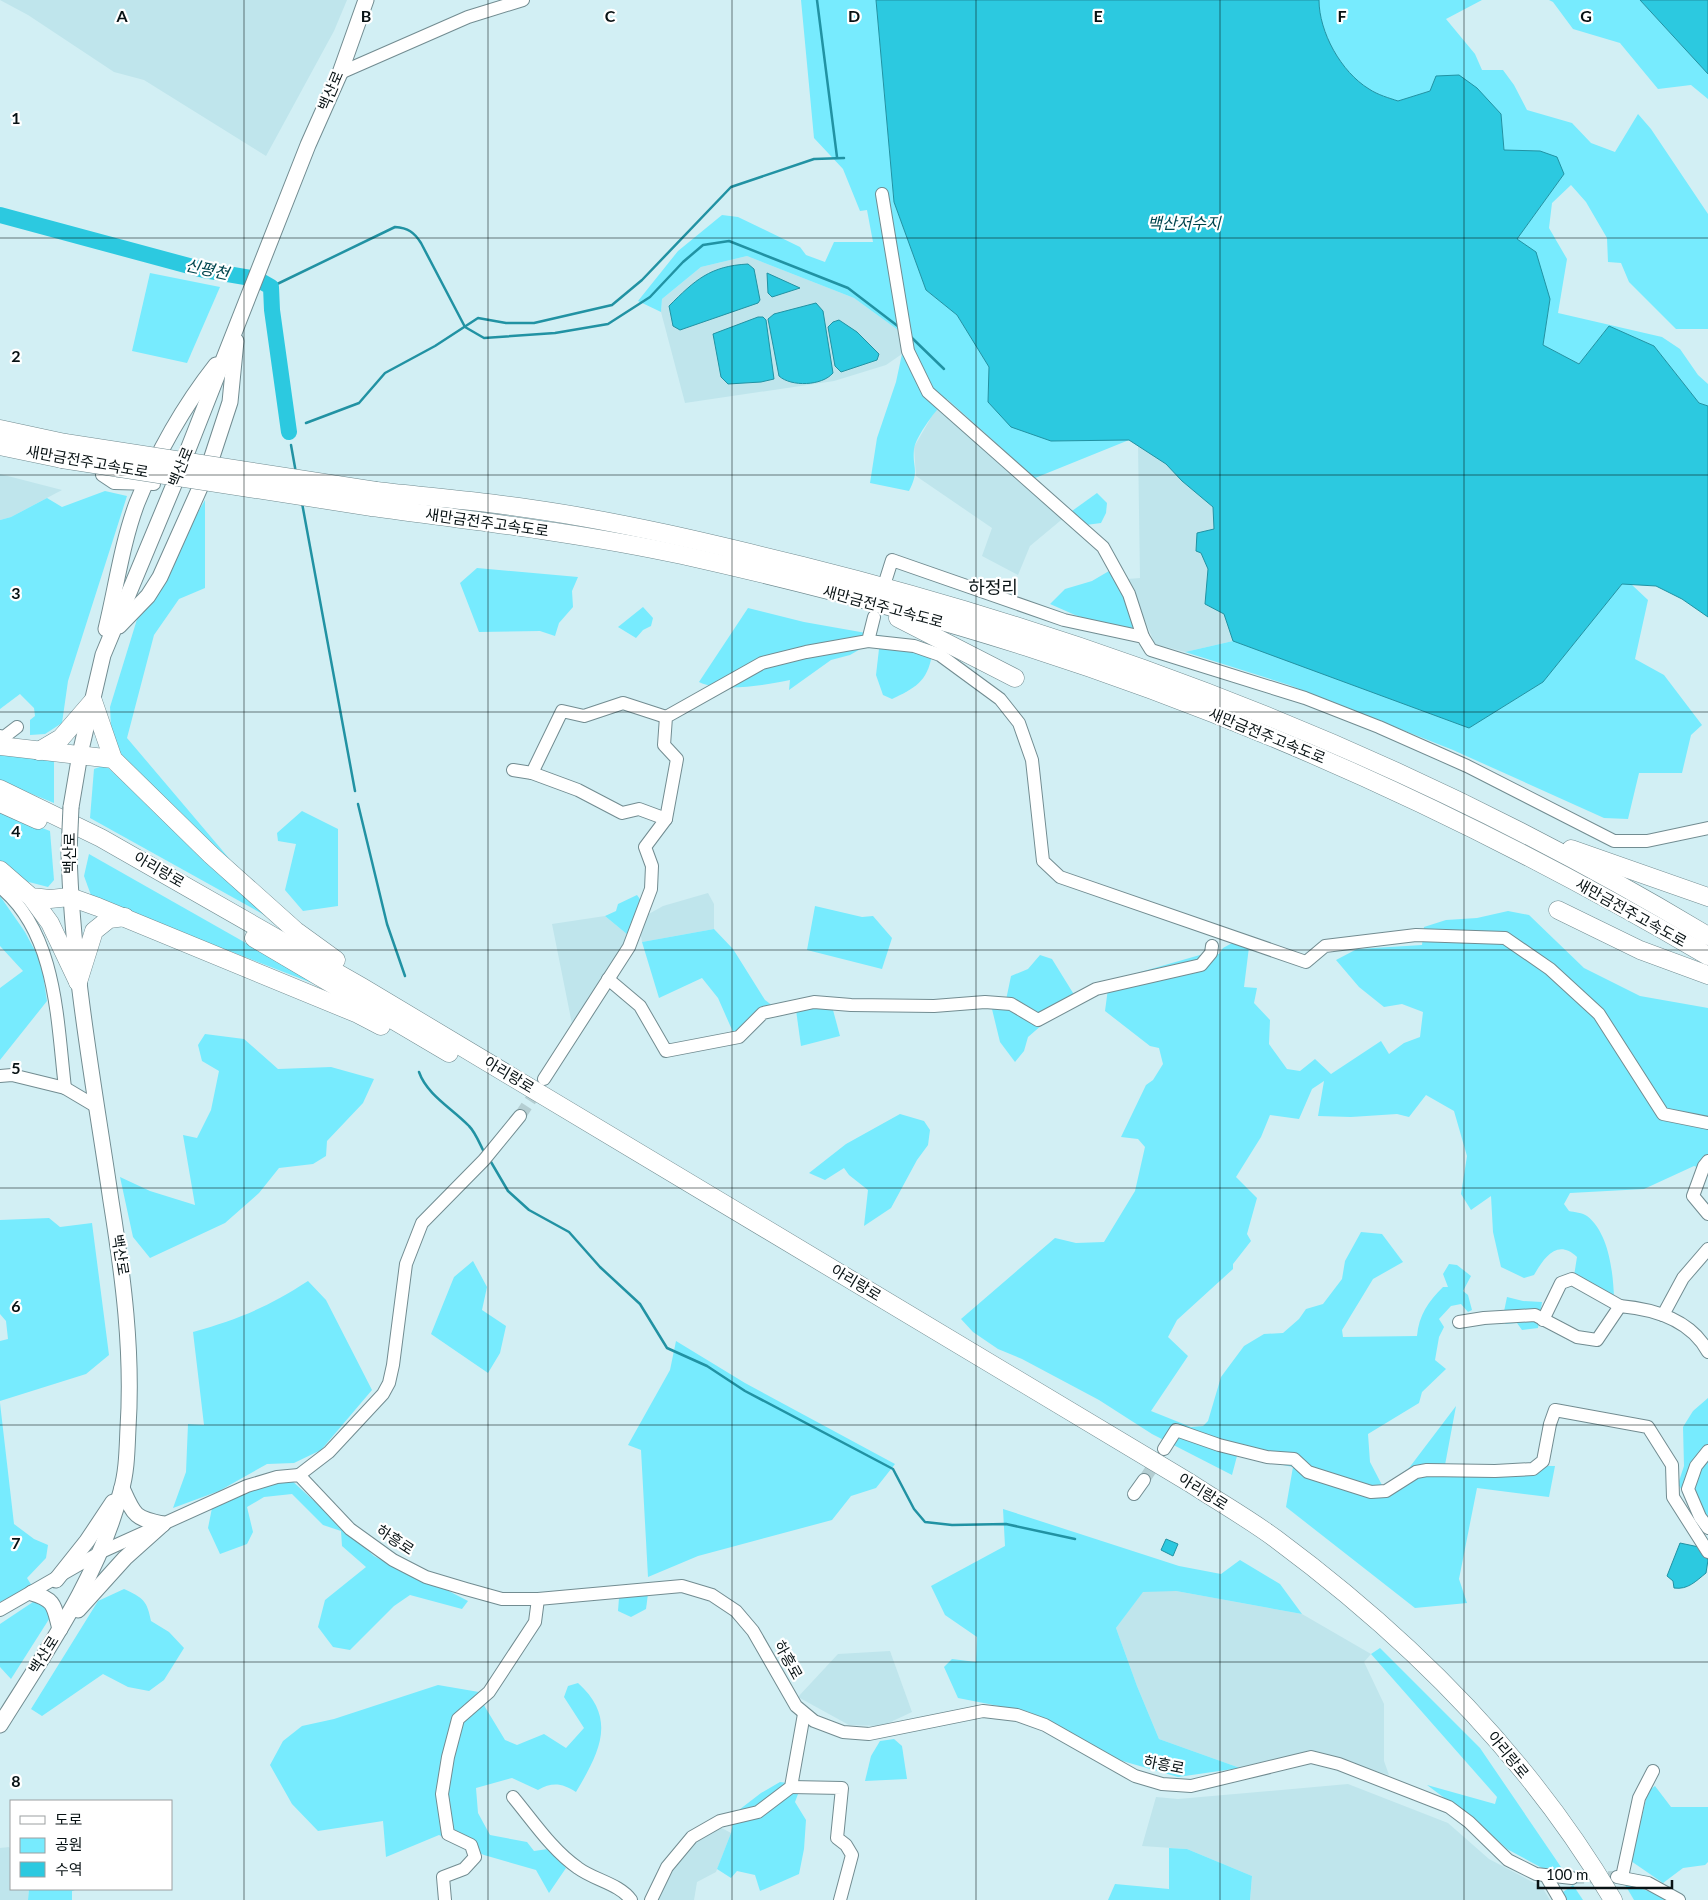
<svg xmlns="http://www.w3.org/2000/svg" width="1708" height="1900" viewBox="0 0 1708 1900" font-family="Lato,'Noto Sans KR',sans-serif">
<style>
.built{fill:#bfe5ec}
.green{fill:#77ebfe}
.water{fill:#2cc9e0;stroke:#2192a3}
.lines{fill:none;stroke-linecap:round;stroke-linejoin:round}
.stream{stroke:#2192a3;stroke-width:2.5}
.river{stroke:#2cc9e0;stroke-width:16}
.minor-tunnel{stroke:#b4ced2;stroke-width:12;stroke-dasharray:12 6;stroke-linecap:butt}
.minor-casing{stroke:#728c91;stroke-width:14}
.major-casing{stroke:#728c91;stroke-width:17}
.highway-casing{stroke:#728c91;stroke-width:19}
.minor{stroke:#fff;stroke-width:12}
.major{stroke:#fff;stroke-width:15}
.highway{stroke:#fff;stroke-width:18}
.major-bridge-casing{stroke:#728c91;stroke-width:17;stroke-linecap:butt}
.highway-bridge-casing{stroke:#728c91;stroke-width:19;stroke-linecap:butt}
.major-bridge{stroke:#fff;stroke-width:15}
.highway-bridge{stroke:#fff;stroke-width:18}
.grid{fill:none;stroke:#081214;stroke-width:1;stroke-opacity:0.55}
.labels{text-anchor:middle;stroke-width:4.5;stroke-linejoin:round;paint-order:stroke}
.street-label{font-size:15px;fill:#081214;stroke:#fff}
.water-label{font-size:16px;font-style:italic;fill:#00454e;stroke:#fff}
.quarter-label{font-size:18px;fill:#081214;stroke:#fff}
.grid-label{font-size:16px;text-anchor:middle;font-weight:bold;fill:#081214;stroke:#fff;stroke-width:4.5;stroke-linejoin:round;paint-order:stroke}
</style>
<rect width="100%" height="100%" fill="#d2eff4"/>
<g class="built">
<path d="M0,0H347L334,31L266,156L144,80L114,72L28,15Z"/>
<path d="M747,256L854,298L898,330L902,354L886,365L834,381L685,403L661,312L662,299L701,267Z"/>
<path d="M947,399L1072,511L1030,546L1018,575L982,556L992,528L916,476L914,447L936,409Z"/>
<path d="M1138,444L1163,461L1182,481L1213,507L1214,529L1201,553L1208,569L1205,604L1224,614L1233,641L1185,652L1155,644L1127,579L1140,578Z"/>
<path d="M0,474L62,490L11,517L0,520Z"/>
<path d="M708,893L714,904V929L642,942L639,925L647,915L663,906Z"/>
<path d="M605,916L628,935L620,952L572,1024L552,924Z"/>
<path d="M1143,1591H1176L1302,1614L1371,1654L1364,1662L1384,1704V1761L1389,1775L1311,1752L1240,1768L1159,1739L1137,1686L1116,1628Z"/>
<path d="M890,1651L912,1712L882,1726L849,1725L798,1697L838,1654Z"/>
<path d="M1348,1784L1448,1823L1489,1859L1542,1887L1550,1900H1250L1252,1876L1187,1849L1142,1846L1156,1797L1178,1799Z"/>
<path d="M718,1826L731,1833L716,1872L697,1882L694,1900H656L670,1869L695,1840Z"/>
<path d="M9,1847L11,1850V1889H29L28,1900H0V1848Z"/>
</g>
<g class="green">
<path d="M801,0H876L894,202L926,290L957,315L989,367L988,402L1051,441L1129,440L1035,478L947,399C937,408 916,436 914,449C912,469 920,469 909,491L870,483L877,438L896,382L902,354L898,330L854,298L747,256L701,267L662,299L661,312L638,301L678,251L722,215L738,217L800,247L806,255L825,262L834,242H873L867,210L860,211L843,169L814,138Z"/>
<path d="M1319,0H1482L1446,19L1475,54L1482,70H1503L1514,85L1527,110L1572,123L1591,143L1615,152L1638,114L1651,129L1708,214V329H1676L1629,282L1621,263L1608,262L1607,238L1586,202L1571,185L1552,203L1549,228L1567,259L1558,313L1662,337L1680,349L1698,375L1708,384V406L1699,403L1654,346L1609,326L1579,364L1543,345L1550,299L1517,239L1564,174L1540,151L1504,150L1501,114L1430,91L1398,101C1389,98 1378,95 1369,89C1341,72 1319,32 1319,0Z"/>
<path d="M1549,0H1640L1708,74V99L1691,85L1658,89L1620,43L1573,29L1553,2Z"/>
<path d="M150,273L220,287L187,363L132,351Z"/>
<path d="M105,491L127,496L68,681L62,723L45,734L30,735V720L35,716L34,708L20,694L0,709V520L11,517L47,498L62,507Z"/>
<path d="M1097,493L1107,503L1106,513L1101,523L1086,525L1072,511Z"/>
<path d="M205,500V588L179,599L154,635L127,738L233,863L120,758L111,726L110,707L138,616Z"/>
<path d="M477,568L578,577L572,591L573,607L559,623L555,636L540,631L479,632L460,583Z"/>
<path d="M1109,571L1125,592L1138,635L1075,615L1050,604L1065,589L1092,581Z"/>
<path d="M1622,584H1631L1648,600L1635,659L1664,675L1702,725L1691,735L1682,773H1639L1628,819L1604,818L1453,750L1289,685L1185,652L1233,641L1469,728L1543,682Z"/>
<path d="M643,607L653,618L651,626L643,630L636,638L618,627Z"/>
<path d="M748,608L804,622L883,636L850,655L831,660L789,690L790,680C766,685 721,693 699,682Z"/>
<path d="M884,647L932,655C927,682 915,688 892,699L883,695L876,675L879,649Z"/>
<path d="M0,749L54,757V803L0,781Z"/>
<path d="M105,765L277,922L90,818L94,769Z"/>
<path d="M302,811L338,829V906L303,911L285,890L296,844L278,841L277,833Z"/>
<path d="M0,812L50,831L54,880L48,887L25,881L0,862Z"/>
<path d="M89,854L325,988L92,898L84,876Z"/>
<path d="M637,895L642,902L628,935L605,916L616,911L618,904Z"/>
<path d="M0,896L25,932L41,962L47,1001L0,1060V988L23,971L0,946Z"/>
<path d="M815,906L862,917L873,916L892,938L882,969L807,950Z"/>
<path d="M1508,911L1529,915L1584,968L1640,996L1708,1008V1157L1700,1168L1694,1166L1644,1189L1570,1193L1564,1204L1569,1211C1574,1212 1583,1213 1587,1216C1609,1233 1613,1272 1614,1297L1574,1276L1577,1257C1557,1238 1544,1258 1534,1275L1524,1278L1501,1267L1493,1232L1491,1196L1471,1210L1461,1194L1467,1156L1454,1111L1426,1095L1409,1117L1397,1114L1351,1117L1318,1116L1324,1081L1312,1089L1299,1119L1270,1115L1261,1137L1236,1177L1257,1198L1247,1234L1251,1241L1233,1264V1269L1177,1320L1168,1337L1188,1356L1151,1411L1191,1427L1203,1426L1208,1421L1221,1377L1244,1346L1264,1334L1283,1333L1299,1319L1306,1309L1323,1304L1342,1279L1345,1261L1361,1232L1382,1234L1403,1262L1373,1279L1342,1330L1343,1337L1417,1336C1419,1315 1428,1302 1443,1287H1448L1443,1274L1449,1264L1457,1265L1471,1276L1463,1291L1468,1295L1472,1310L1468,1312L1461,1304L1451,1306L1439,1319L1444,1327L1439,1337L1435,1360L1446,1369L1422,1392L1419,1403L1368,1434L1370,1462L1383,1487L1409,1468L1456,1406L1445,1465L1555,1466L1549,1497L1477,1488L1459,1579L1467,1603L1415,1608L1286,1507L1293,1467L1237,1456L1232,1475L1152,1434L1099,1400L1022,1359L998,1349L973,1332L961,1319L1055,1238L1076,1243L1104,1242L1135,1191L1145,1147L1138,1139L1121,1137L1146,1085L1153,1080L1163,1064L1159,1048L1150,1046L1105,1011L1109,981L1207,953L1219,954L1223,948L1234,942L1249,947L1244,987L1257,988L1254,1003L1270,1020L1269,1044L1287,1069L1300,1071L1315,1059L1331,1074L1381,1041L1389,1054L1404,1043L1420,1037L1423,1012L1402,1004L1384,1007L1359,987L1336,960L1357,949L1422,945L1424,927L1446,920L1477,918Z"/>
<path d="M714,929L733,949L765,1000L773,1006L738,1033L733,1032L718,998L702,978L659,998L642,942Z"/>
<path d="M1040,955L1052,959L1078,1001L1050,1018L1028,1037L1024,1051L1015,1062L1000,1042L991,1005L1006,1000L1011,976L1028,969Z"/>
<path d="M827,1006L833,1010L840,1036L801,1046L796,1010Z"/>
<path d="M205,1034L244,1039L278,1069L331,1067L374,1079L363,1103L327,1141L326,1156L313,1164L279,1168L259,1193L225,1223L150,1258L133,1237L120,1177L150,1191L195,1205L183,1135L197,1138L211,1110L219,1071L202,1061L198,1045Z"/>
<path d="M900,1114L924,1121L930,1130L928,1145L917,1160L891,1208L864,1226L868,1190L849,1175L844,1168L825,1180L809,1173L846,1144Z"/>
<path d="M49,1218L60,1227L92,1223L109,1355L86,1374L0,1401V1341L8,1339L6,1321L0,1314V1220Z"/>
<path d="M473,1261L487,1287L482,1310L506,1326L500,1353L488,1373L431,1334L454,1277Z"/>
<path d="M308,1281L326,1300L372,1390L321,1450L294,1463L267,1464L219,1491L173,1508L186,1472L188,1424L204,1425L193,1332C239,1319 268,1307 308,1281Z"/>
<path d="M1507,1297L1523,1301L1542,1302L1538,1328L1522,1330L1517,1323L1506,1324L1502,1321Z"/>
<path d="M676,1341L745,1383L895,1464L876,1488L851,1496L832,1520L698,1556L648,1577L641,1450L628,1445L670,1370Z"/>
<path d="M1708,1398V1532L1678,1484L1684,1466L1683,1427L1693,1411Z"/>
<path d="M0,1403L14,1524L34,1539L48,1545L46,1558L27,1578L32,1586L0,1602Z"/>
<path d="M289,1478L374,1556L418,1580L443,1588L468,1601L462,1609L410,1595L394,1606L350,1650L333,1647L318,1627L325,1600L366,1567L342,1546L341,1531L323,1525L292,1494L264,1497L247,1507L253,1532L247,1544L220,1554L208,1528L212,1508L250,1490Z"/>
<path d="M1003,1509L1179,1566L1221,1574L1240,1560L1280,1584L1302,1614L1176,1591L1143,1592L1116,1628L1137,1686L1159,1739L1240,1768L1178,1777L1112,1758L1029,1712L958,1698L944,1667L952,1659L976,1662L977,1637L945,1615L931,1586L1005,1546Z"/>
<path d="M124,1589C143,1598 147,1600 151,1621L169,1632L184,1648L164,1680L149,1691L128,1687L103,1674L42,1716L31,1709L98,1601Z"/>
<path d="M648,1594L646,1609L631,1617L618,1611L619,1598Z"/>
<path d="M36,1600L45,1603L51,1616L11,1679L0,1667V1624Z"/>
<path d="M1380,1648L1480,1748L1563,1870L1542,1868L1507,1849L1482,1826L1427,1785L1495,1804L1497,1797L1371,1654Z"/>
<path d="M578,1683C618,1719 599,1753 576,1792C562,1783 552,1782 538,1790L512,1778L476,1788L478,1813L490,1835L527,1842L534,1851L548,1849L566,1868L549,1893L536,1870L484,1855L439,1835L386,1857L383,1821L318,1831L292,1804L270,1765L283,1741L302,1726L334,1719L438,1685L479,1692L485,1707L505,1740L517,1745L544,1734L566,1748L584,1728L564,1697L568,1686Z"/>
<path d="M894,1739L902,1746L907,1779L865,1781L871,1756L880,1741Z"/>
<path d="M780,1782L795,1784L798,1794L795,1802L806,1820L804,1849L799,1874L760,1891L755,1875L737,1871L731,1878L717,1869L731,1833L735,1813L761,1793Z"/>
<path d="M1655,1786L1671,1807H1708V1862L1705,1865L1683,1868L1663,1883L1631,1861L1648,1791Z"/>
<path d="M1169,1848L1187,1849L1252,1876L1250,1900H1108L1115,1884L1169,1889Z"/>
<path d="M1624,1883L1657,1894L1666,1900H1634Z"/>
<path d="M1573,1885L1583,1900H1567L1563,1892Z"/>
<path d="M29,1889H78L72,1891V1900H28Z"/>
</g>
<g class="water">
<path d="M876,0H1319C1319,32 1341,72 1369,89C1378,95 1389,98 1398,101L1430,91L1436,76L1459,75L1477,88L1501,114L1504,150L1540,151L1557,157L1564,174L1517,239L1536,252L1550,299L1543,345L1579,364L1609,326L1654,346L1699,403L1708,406V617L1682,599L1656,586L1622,584L1543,682L1469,728L1233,641L1224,614L1205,604L1208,569L1201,553L1196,551L1197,533L1214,529L1213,507L1182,481L1166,464L1129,440L1051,441L1011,427L988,402L989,367L957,315L926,290L894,202Z"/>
<path d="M1640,0H1708V74Z"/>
<path d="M748,264L754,269L760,300L758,303L680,330L673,326L669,306C695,280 710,266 748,264Z"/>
<path d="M767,273L800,288L772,297L768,293Z"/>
<path d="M816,303L823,311L833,373C822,386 791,387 779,376L768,319L774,314Z"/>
<path d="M758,317H763L766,320L774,379L761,382L728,384L721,377L713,334Z"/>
<path d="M839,320L857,332L879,354L877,360L841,372L835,366L828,327L833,322Z"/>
<path d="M1166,1539L1178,1544L1173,1556L1161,1550Z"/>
<path d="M1680,1543L1699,1547L1708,1560L1706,1573C1696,1581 1688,1590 1674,1588L1673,1581L1667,1576Z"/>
</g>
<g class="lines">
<g class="stream">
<path d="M817,0L837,157"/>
<path d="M271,287L395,227C408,228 414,232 421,243L465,327L484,338L555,333L608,324L650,297L683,262L703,245L729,241L848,288L899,327"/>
<path d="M911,337L944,369"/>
<path d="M306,423L359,403L385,373L435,346L478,318L506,323H534L612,305L642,280L731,187L814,159L844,158"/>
<path d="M288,429L293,427"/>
<path d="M291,445L296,473"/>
<path d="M302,503L355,791"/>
<path d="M358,804L387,924L405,976"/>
<path d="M419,1072C427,1095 453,1109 469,1126C475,1132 479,1142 483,1150"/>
<path d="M491,1162L508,1191L529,1210L569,1232L600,1267L640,1304L667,1348L707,1366L745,1391L893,1469L914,1509L925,1522L952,1525L1006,1524L1075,1539"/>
</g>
<path class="river" d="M0,215L204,270L257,279L271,287L272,310L289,432"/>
<g class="minor-tunnel">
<path d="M520,1116L541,1084"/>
<path d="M1144,1480L1164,1449"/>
<path d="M1572,1878L1617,1877"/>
</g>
<defs>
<g id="minor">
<path d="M340,73L468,17L523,0"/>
<path d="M882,194L908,351L928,392L1103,547L1129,594L1143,637"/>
<path d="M102,475L114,483L154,484"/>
<path d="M886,579L892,560L1064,620L1143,637L1151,650L1305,698L1379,727L1467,766L1614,841H1647L1708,828"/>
<path d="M868,641L914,646L940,655L1000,699L1019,723L1032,760L1043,861L1060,877L1306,962L1325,946L1416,935L1505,938L1550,969L1599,1014L1663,1114L1708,1123"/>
<path d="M0,736L4,737L17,727"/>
<path d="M513,770L532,773L578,790L622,813L639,809L666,819"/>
<path d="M532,773L562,711L584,716L623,703L666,717"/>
<path d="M0,887C57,933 57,1021 65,1088"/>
<path d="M608,979L640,1006L666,1051L739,1037L763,1013L814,1002L851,1005L934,1006L985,1002L1011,1004L1038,1020L1096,989L1201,965L1211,953L1212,946"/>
<path d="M0,1076L12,1075L65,1088L97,1107"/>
<path d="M544,1079L629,947L651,889L652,866L645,847L666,819L677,759L664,745L666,717L762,663L806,652L868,641L874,617"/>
<path d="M1708,1161L1704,1166L1693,1196L1708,1214"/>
<path d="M1663,1315L1683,1278L1708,1249"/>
<path d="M1543,1320L1561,1283L1572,1279L1620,1306"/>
<path d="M1459,1322L1484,1318L1535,1315L1577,1337L1597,1340L1620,1306C1653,1309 1691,1320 1708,1352"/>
<path d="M1164,1449L1176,1430L1219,1445L1267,1457L1294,1459L1308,1472L1371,1492L1386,1491L1416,1472L1427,1470L1495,1471L1533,1469L1543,1461L1550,1424L1555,1410L1648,1427L1672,1465L1673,1497L1708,1552"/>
<path d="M1708,1451L1696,1466L1688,1489L1700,1517L1708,1528"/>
<path d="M299,1475L329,1452L383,1394L389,1383L393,1365L406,1264L422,1223L484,1160L520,1116"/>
<path d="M1134,1494L1144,1480"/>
<path d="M0,1610L101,1552L247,1486L277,1477L299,1475L350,1529L393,1560L426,1577L466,1589L502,1599H538L682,1586L712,1595L736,1611L753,1631L796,1706L814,1721L843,1732L869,1734L983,1711L1017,1715L1045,1725L1135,1776L1162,1784L1191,1786L1311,1757L1339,1764L1449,1807L1469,1822L1508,1860L1536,1874L1572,1878"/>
<path d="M791,1787L842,1788L837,1838L846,1845L852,1855L840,1900"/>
<path d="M513,1797C533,1821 552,1850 578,1868C594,1880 620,1884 631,1900"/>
<path d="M1546,1876L1560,1900"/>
<path d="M1617,1877L1648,1883L1679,1900"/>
<path d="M1622,1877L1639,1798L1653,1771"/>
<path d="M445,1900L443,1877L464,1869L475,1857L471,1845L448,1834L442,1794L448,1757L458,1719L489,1692L535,1622L538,1599"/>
<path d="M651,1900L667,1867L692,1837L720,1821L758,1812L791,1787L804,1714"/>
</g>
<g id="major">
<path d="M119,626L148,596L160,577L207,472L230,402L236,341"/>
<path d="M106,629C116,588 122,543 137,503C157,453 183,407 216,365"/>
<path d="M71,807L80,754L103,655L178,475L308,145L340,73L366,0"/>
<path d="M122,1488C134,1515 134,1518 163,1524"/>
<path d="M56,1580L87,1541L113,1502"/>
<path d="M32,1593C56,1600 54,1607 60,1629"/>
<path d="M78,1610L125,1558L163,1524"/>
<path d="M0,1725C46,1651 99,1577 121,1491C127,1471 127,1449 128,1428C133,1351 123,1276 111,1201C94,1085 72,969 69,852"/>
</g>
<g id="highway">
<path d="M0,429L65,443"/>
<path d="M0,446L62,459"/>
<path d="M376,491C428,497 480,501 532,509C623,522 714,544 803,566C1120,645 1428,767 1708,936"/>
<path d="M372,507C476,521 580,533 682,555C798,581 914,611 1027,647C1265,723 1493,830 1708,956"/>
<path d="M898,618L1015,678"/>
<path d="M0,746L113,759L211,855L296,931L336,960"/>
<path d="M39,751L61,738L93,701L113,759"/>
<path d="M0,789L101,838L362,987L1190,1483C1219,1502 1249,1519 1276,1539C1408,1637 1529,1757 1613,1900"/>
<path d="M0,803L38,820"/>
<path d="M1571,849L1708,897"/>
<path d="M0,870L31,897L50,899L70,897L98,907L358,1014L381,1026"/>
<path d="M31,897L50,923L78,982"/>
<path d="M1558,910L1640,950L1708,975"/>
<path d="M254,938L449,1053"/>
<path d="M78,982L94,931L109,919L125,917"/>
</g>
</defs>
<use href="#minor" class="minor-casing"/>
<use href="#major" class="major-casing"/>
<use href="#highway" class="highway-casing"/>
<use href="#minor" class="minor"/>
<use href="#major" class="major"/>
<use href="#highway" class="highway"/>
<defs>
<path id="major-bridge" d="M69,852L71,807"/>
<g id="highway-bridge">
<path d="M65,443L376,491"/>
<path d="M62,459L372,507"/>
</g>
</defs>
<use href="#major-bridge" class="major-bridge-casing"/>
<use href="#highway-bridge" class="highway-bridge-casing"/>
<use href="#major-bridge" class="major-bridge"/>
<use href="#highway-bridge" class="highway-bridge"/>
</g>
<path class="grid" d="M244,0V1900M488,0V1900M732,0V1900M976,0V1900M1220,0V1900M1464,0V1900M0,238H1708M0,475H1708M0,712H1708M0,950H1708M0,1188H1708M0,1425H1708M0,1662H1708"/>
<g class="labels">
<g class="street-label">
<text transform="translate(331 91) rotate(-67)" y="5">백산로</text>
<text transform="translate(87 462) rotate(10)" y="5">새만금전주고속도로</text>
<text transform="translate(181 467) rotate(-68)" y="5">백산로</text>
<text transform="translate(487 523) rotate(8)" y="5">새만금전주고속도로</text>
<text transform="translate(883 607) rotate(15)" y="5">새만금전주고속도로</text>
<text transform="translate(1267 736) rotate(22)" y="5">새만금전주고속도로</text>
<text transform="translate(70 853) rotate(-90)" y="5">백산로</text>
<text transform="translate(159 870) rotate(30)" y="5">아리랑로</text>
<text transform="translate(1631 913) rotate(29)" y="5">새만금전주고속도로</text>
<text transform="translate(509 1075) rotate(31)" y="5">아리랑로</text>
<text transform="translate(120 1255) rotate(81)" y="5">백산로</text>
<text transform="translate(856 1283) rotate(31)" y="5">아리랑로</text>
<text transform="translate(1203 1492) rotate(32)" y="5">아리랑로</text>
<text transform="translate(395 1540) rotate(33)" y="5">하흥로</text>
<text transform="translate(44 1655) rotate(-58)" y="5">백산로</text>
<text transform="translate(788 1660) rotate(61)" y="5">하흥로</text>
<text transform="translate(1508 1755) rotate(51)" y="5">아리랑로</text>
<text transform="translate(1164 1765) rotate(11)" y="5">하흥로</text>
</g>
<g class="water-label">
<text x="1184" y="229">백산저수지</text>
<text transform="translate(207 269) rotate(12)" y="6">신평천</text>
</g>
<g class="quarter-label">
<text x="993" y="594">하정리</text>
</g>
</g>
<g class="grid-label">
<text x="122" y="22">A</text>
<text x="366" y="22">B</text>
<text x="610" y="22">C</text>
<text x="854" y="22">D</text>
<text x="1098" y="22">E</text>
<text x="1342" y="22">F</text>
<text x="1586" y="22">G</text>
<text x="16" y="124">1</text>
<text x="16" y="362">2</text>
<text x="16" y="599">3</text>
<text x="16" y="837">4</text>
<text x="16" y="1074">5</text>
<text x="16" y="1312">6</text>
<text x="16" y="1549">7</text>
<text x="16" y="1787">8</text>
</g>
<rect x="10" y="1800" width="162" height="90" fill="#ffffff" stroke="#9ca0a1"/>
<rect x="20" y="1816" width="25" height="8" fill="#ffffff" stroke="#9ca0a1"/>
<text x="55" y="1825" font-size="15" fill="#081214">도로</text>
<rect x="20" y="1838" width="25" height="15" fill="#77ebfe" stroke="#9ca0a1"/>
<text x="55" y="1850" font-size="15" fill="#081214">공원</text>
<rect x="20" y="1862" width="25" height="15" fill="#2cc9e0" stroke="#9ca0a1"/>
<text x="55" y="1875" font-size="15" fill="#081214">수역</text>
<path d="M1538 1880v8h134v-8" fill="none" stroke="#081214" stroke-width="2.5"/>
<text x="1546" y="1880" font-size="15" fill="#081214" stroke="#ffffff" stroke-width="4" paint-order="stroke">100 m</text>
</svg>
